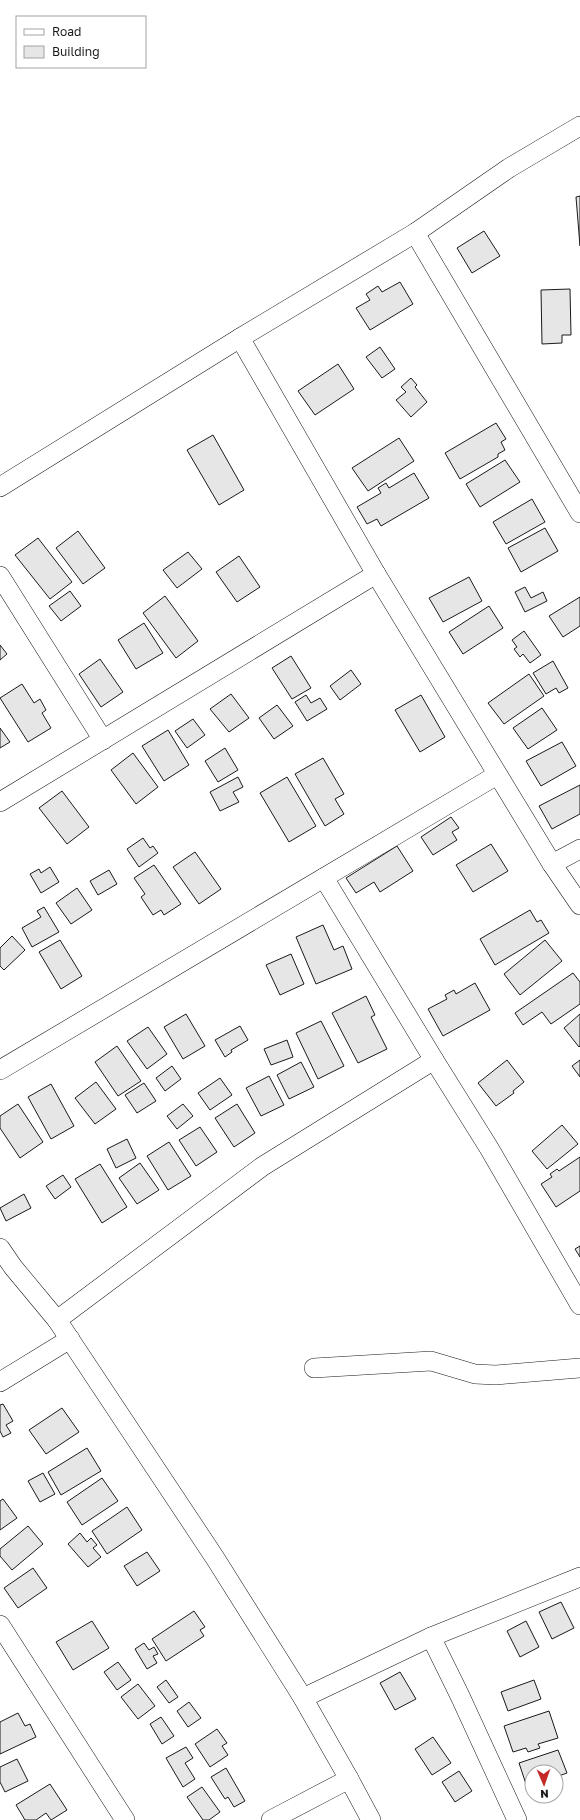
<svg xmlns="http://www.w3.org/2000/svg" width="580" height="1820" viewBox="0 0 580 1820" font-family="'Golos Text',sans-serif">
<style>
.building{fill:#e6e6e6;stroke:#1a1a1a}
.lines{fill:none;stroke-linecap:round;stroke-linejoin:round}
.street-casing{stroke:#1a1a1a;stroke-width:20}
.street{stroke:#fff;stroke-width:19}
</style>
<rect width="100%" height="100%" fill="#fff"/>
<g class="building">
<path d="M580,196V246L576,197Z"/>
<path d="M484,231L500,256L472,273L457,248Z"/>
<path d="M400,282L413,304L370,330L356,308L370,300L366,294L378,286L382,292Z"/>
<path d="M570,289L571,335H562V343L542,344L541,290Z"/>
<path d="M380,347L395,369L382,378L366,357Z"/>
<path d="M338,364L354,389L315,415L298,391Z"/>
<path d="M411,378L417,385L415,387L427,402L411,417L396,400L406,392L401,387Z"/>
<path d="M496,423L506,439L501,442L505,450L498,454V457L460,479L445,453Z"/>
<path d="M213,435L244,490L219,505L187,450Z"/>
<path d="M399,438L414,461L368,491L352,468Z"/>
<path d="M505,460L520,482L480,507L466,484Z"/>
<path d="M414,473L429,498L381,526L377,519L367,524L357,507L381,493L378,488L386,483L389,488Z"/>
<path d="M532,499L545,522L506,544L493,522Z"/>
<path d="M545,528L558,551L521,572L508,548Z"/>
<path d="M78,531L105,568L83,584L56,548Z"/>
<path d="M38,538L72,582L50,599L15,555Z"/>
<path d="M188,552L202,569L177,588L163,570Z"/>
<path d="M239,556L260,587L237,602L216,572Z"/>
<path d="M469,577L482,601L443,622L429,598Z"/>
<path d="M525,587L531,598L543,592L547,601L525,612L515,592Z"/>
<path d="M70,591L81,606L61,621L49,606Z"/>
<path d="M165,596L198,641L176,658L143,613Z"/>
<path d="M580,597V626L563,637L549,616Z"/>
<path d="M489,606L503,628L463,654L449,632Z"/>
<path d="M144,623L163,653L136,669L118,640Z"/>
<path d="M524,631L541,655L530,663L523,654L520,657L514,649L517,647L512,640Z"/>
<path d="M0,645L7,654L0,660Z"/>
<path d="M291,656L311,688L292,699L272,668Z"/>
<path d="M100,659L123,692L101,707L79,674Z"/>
<path d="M553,661L568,688L559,693L556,688L546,694L533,673Z"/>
<path d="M351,670L361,684L340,700L330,686Z"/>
<path d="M529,674L544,696L504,724L488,703Z"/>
<path d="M22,684L34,703L40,699L46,710L42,713L51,728L28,742L0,698Z"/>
<path d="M231,694L249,718L229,732L210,709Z"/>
<path d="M306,695L311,703L320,698L327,709L307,721L295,702Z"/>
<path d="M421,695L445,737L420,752L395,710Z"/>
<path d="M277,705L293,726L274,739L259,718Z"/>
<path d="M542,708L557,730L528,749L513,728Z"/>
<path d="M193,719L205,735L187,748L175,731Z"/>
<path d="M0,728L10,742L0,748Z"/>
<path d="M168,730L189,765L164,781L142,746Z"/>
<path d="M562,742L576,766L541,786L526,761Z"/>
<path d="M225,748L238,770L218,782L205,761Z"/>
<path d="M133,753L158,787L136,804L111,770Z"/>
<path d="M323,758L344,794L335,799L344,814L325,826L295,774Z"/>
<path d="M238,777L243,787L233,792L239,802L220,811L210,792Z"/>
<path d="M287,777L316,826L289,842L260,793Z"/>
<path d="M580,785V814L552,829L539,806Z"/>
<path d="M62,791L89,827L67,844L39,808Z"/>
<path d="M451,817L459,828L452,832L457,840L433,855L421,837Z"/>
<path d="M143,838L150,848L153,846L158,853L139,867L127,849Z"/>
<path d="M491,844L508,871L473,892L456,865Z"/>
<path d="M397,846L413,871L380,892L374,882L356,893L346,878Z"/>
<path d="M195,852L221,889L199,904L173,867Z"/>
<path d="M154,865L181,904L164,915L161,910L153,915L141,897L145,894L134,878Z"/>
<path d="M50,867L59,882L41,893L30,874L39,869L41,873Z"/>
<path d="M109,870L117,884L98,895L90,881Z"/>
<path d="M77,888L92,910L71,924L56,903Z"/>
<path d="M44,907L59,932L32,947L22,928L41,917L37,911Z"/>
<path d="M530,910L537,922L541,920L549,933L495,965L480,939Z"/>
<path d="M323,925L334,950L343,946L352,969L316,984L296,937Z"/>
<path d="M12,936L25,950L4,970L0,966V948Z"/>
<path d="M60,940L82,976L61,989L39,952Z"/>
<path d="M545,940L562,961L520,995L504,974Z"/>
<path d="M291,954L304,984L280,995L266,965Z"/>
<path d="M573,973L580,982V1004L551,1024L542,1012L523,1025L515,1013Z"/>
<path d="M475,983L490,1010L443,1036L428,1009L447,999L445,995L454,990L456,994Z"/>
<path d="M366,996L375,1015L371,1017L387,1049L358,1063L332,1013Z"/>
<path d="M186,1014L205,1046L183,1059L164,1027Z"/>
<path d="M580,1014V1046L579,1047L564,1028Z"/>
<path d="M321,1021L344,1066L318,1079L296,1033Z"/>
<path d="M240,1026L248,1040L231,1050L232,1052L225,1057L215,1040Z"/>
<path d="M148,1027L167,1054L147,1069L127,1041Z"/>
<path d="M287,1040L293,1057L271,1065L264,1049Z"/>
<path d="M117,1046L141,1081L118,1096L95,1062Z"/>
<path d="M507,1060L524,1082L513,1091L514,1093L496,1106L478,1083Z"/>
<path d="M580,1060V1077L572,1066Z"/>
<path d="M301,1062L314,1087L289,1099L277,1075Z"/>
<path d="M172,1066L181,1079L165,1091L156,1078Z"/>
<path d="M269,1076L284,1105L261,1116L246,1088Z"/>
<path d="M220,1078L232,1095L210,1110L198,1093Z"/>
<path d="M96,1082L116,1109L95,1124L75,1098Z"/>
<path d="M144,1083L156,1101L137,1113L125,1095Z"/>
<path d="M51,1084L74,1126L51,1139L28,1097Z"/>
<path d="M18,1104L43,1142L20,1158L0,1128V1116Z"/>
<path d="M183,1104L193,1116L177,1129L167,1116Z"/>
<path d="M237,1104L255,1133L234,1147L215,1118Z"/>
<path d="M562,1125L578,1144L547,1169L532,1151Z"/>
<path d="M200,1127L217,1152L196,1166L179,1140Z"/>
<path d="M127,1139L136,1158L116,1168L107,1149Z"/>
<path d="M169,1142L191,1176L168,1190L147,1156Z"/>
<path d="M580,1157V1191L556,1207L541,1184L552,1177L550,1174L557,1169L559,1171Z"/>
<path d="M140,1163L159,1190L137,1204L119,1178Z"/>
<path d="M100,1164L127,1207L102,1223L75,1179Z"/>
<path d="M63,1175L71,1187L55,1199L46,1186Z"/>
<path d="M24,1194L31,1208L6,1221L0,1208Z"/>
<path d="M580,1246V1257L575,1249Z"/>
<path d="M3,1404L13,1421L6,1425L11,1433L3,1437L0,1431V1405Z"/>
<path d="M62,1408L79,1432L46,1454L29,1430Z"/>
<path d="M87,1448L101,1471L61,1495L48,1472Z"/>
<path d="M43,1473L55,1494L40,1502L28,1481Z"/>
<path d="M102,1478L118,1501L82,1525L67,1502Z"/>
<path d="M3,1499L17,1518L0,1530V1501Z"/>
<path d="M127,1507L142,1530L107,1554L92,1531Z"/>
<path d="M28,1526L43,1544L12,1570L0,1556V1549Z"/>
<path d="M80,1533L87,1542L91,1538L97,1545L93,1548L101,1557L88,1567L68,1544Z"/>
<path d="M147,1552L160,1571L137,1586L124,1566Z"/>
<path d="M33,1568L47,1588L18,1608L4,1588Z"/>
<path d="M561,1602L574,1628L552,1639L539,1612Z"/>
<path d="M194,1611L205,1627L200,1630L204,1636L166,1661L152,1639Z"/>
<path d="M92,1621L109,1648L73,1670L56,1642Z"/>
<path d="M526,1621L539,1647L520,1657L507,1631Z"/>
<path d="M144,1643L149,1650L154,1647L158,1654L153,1656L157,1663L147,1669L135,1649Z"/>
<path d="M118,1662L131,1680L117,1690L104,1672Z"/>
<path d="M400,1672L416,1699L395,1710L380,1683Z"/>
<path d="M166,1680L178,1697L169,1703L157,1687Z"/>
<path d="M534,1680L541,1699L508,1711L501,1692Z"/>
<path d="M138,1684L155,1706L138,1719L121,1697Z"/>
<path d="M189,1702L201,1718L188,1727L177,1711Z"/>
<path d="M549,1711L558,1738L538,1744L540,1748L528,1752L526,1748L513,1752L504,1726Z"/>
<path d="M18,1713L25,1726L30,1724L36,1737L0,1754V1722Z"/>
<path d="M161,1717L174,1736L162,1744L150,1724Z"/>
<path d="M217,1729L227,1743L222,1746L228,1755L210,1767L195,1744Z"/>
<path d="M433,1737L451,1763L432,1775L415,1749Z"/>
<path d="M186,1747L193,1758L185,1763L195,1779L183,1787L166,1758Z"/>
<path d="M558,1750L567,1773L556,1777V1772H532V1785L527,1787L519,1763Z"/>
<path d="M17,1759L28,1781L5,1792L0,1782V1767Z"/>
<path d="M226,1768L245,1801L234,1807L228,1797L225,1799L211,1777Z"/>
<path d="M459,1771L472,1791L455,1802L442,1782Z"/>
<path d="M50,1784L67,1810L51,1820L46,1813L36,1820H25L16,1805Z"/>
<path d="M202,1787L220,1812L209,1820H203L187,1797Z"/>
</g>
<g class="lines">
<defs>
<g id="street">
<path d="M415,233L580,513"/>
<path d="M240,338L376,574L552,864L580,905"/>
<path d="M0,487L240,338L415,233L509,168L580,126"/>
<path d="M0,576L103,740"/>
<path d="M0,802L376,574"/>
<path d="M552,864L580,849"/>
<path d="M324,878L434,1060L489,1148L580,1305"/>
<path d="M0,1070L497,775"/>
<path d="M0,1248L13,1267L57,1320L215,1558L303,1698L349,1779L371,1820"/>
<path d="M57,1320L263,1166L434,1060"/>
<path d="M314,1368L431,1361L475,1374L496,1375L580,1368"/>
<path d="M0,1382L70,1339"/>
<path d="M0,1625L125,1820"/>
<path d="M431,1637L460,1696L517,1820"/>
<path d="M303,1698L431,1637L580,1577"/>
<path d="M271,1820L349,1779"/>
</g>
</defs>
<use href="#street" class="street-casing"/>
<use href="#street" class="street"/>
</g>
<rect x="16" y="16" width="130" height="52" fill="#ffffff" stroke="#a3a3a3"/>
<rect x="24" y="29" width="20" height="6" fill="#ffffff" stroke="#a3a3a3"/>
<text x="52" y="36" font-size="12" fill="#1a1a1a">Road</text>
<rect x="24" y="46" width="20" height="12" fill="#e6e6e6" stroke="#a3a3a3"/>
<text x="52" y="56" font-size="12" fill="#1a1a1a">Building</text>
<g transform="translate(544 1784) rotate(178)"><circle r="19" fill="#ffffff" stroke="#a3a3a3"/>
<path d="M0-3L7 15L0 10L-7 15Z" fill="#c62828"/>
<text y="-6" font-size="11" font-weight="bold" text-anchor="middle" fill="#1a1a1a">N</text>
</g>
</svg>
